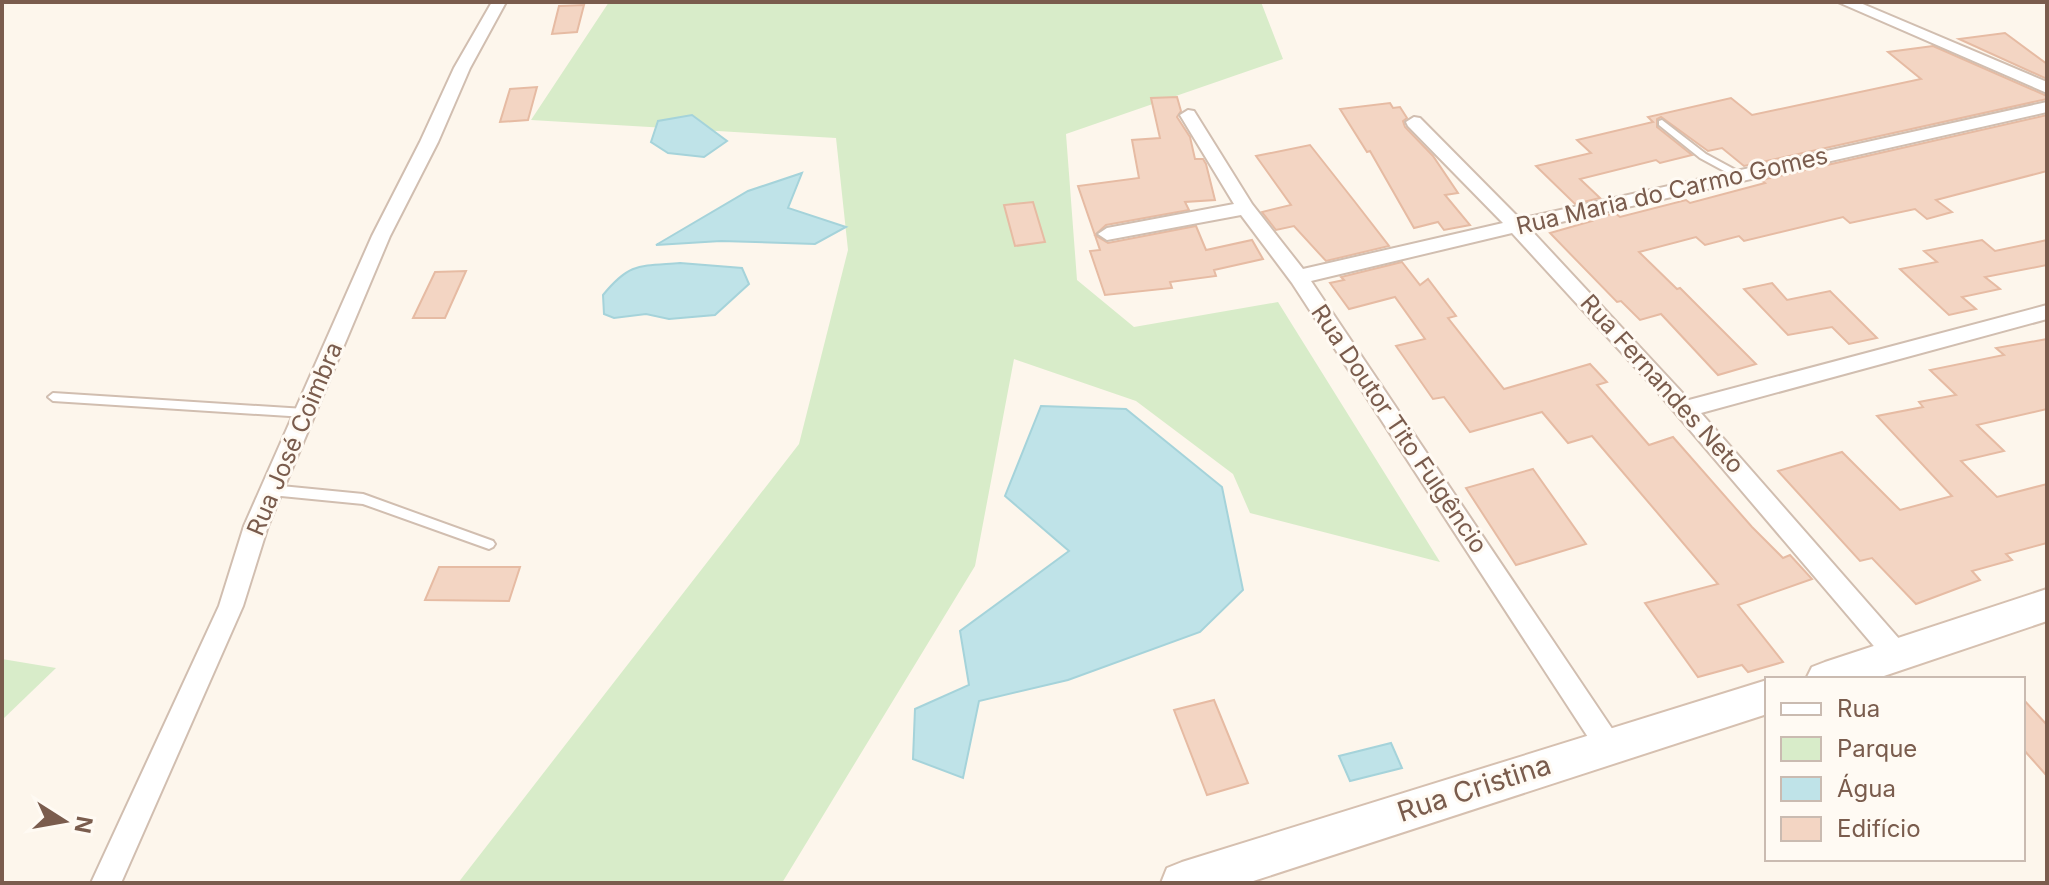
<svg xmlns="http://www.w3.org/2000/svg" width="2049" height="885" viewBox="0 0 2049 885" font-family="Inter,sans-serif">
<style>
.green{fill:#d8ecc9}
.water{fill:#bfe3e8;stroke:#a5d3da;stroke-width:2}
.building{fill:#f3d5c3;stroke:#e6bba3;stroke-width:2}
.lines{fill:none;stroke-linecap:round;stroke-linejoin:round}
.service-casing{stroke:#d1beb0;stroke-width:4}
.minor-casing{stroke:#d1beb0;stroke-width:4}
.secondary-casing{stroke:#d6c0b0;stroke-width:4}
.service{fill:#fff;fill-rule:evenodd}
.minor{fill:#fff;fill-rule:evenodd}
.secondary{fill:#fff;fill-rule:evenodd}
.labels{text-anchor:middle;stroke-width:6;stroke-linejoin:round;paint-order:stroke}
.street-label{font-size:24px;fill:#7a5c4d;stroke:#fffaf3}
.near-street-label{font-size:28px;fill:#7a5c4d;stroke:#fffaf3}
</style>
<rect width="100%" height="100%" fill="#fdf6ec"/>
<g class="green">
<path d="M609,2H1261L1283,59L1066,134L1077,280L1134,327L1278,302L1440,562L1250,513L1233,474L1136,401L1014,359L975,566L782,883H458L799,444L848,250L836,138L531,120Z"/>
<path d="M2,659L56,668L2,720Z"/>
</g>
<g class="water">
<path d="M692,115L727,141L704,157L668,153L651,142L658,121Z"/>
<path d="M802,173L788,208L846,227L815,244L721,241L656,245L748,191Z"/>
<path d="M680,263L742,268L749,284L715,315L669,319L646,314L614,318L604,314L603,295C630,262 640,266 680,263Z"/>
<path d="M1041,406L1126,409L1222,487L1243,590L1200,632L1068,680L979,701L963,778L913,759L915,709L969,685L960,631L1069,551L1005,496Z"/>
<path d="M1391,743L1402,768L1350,781L1339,756Z"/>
</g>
<g class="building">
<path d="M584,5L577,32L552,34L559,6Z"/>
<path d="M2005,33L2047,64V79L1959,39Z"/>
<path d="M1933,46L2047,96V99L1744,166L1722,148L1708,151L1661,117L1657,119V127L1692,155L1660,163L1656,160L1580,179L1600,198L1575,204L1536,166L1591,153L1577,140L1653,122L1648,117L1731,98L1752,115L1921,79L1888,52Z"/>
<path d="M537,87L528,120L500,122L510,89Z"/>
<path d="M1177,97L1181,111L1177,117L1190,137L1195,159H1203L1206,164L1215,200L1185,202L1189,210L1106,225L1095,235L1108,243L1196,226L1206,250L1252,240L1263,259L1214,270L1216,276L1170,282L1172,288L1105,295L1090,251L1100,250L1078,186L1139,178L1132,140L1160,138L1151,98Z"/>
<path d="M1390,103L1393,108L1400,107L1407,118L1403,121L1405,127L1433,156L1458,193L1445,195L1470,225L1444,230L1438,222L1414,228L1370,151L1367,152L1340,109Z"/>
<path d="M2047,115V171L1936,200L1952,212L1927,219L1915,209L1850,223L1843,217L1744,241L1739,236L1705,245L1696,237L1639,252L1677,289L1680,288L1756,364L1718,375L1661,314L1640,320L1621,301L1617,302L1550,233L1592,221L1590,219L1615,213L1620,217L1686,200L1690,203L1765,183L1761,180Z"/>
<path d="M1310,145L1355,202L1389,246L1326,261L1294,226L1276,230L1262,212L1291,205L1256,156Z"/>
<path d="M1033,202L1045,242L1015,246L1004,205Z"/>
<path d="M1982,240L1995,251L2047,240V265L1985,277L2000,289L1962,297L1976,309L1949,315L1900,269L1937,262L1924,251Z"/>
<path d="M1402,262L1420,285L1428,279L1456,316L1448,318L1504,389L1590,364L1607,382L1597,385L1649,445L1673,437L1752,527L1783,558L1790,555L1812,579L1738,605L1783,662L1748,672L1742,665L1698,677L1645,603L1718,584L1592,436L1568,443L1542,412L1470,432L1444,397L1433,399L1396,346L1425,339L1395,297L1349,309L1330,283L1344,280L1341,277Z"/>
<path d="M466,271L445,318H413L435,272Z"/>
<path d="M1772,283L1787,300L1830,291L1877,338L1849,344L1832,327L1788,335L1744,289Z"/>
<path d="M2047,339V409L1977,425L2004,451L1961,461L1997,497L2047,484V543L2006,554L2012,560L1972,571L1980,580L1916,604L1872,558L1860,561L1778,471L1842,452L1900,510L1952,496L1877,416L1923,407L1919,402L1956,395L1930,370L2004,355L1996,348Z"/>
<path d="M1533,469L1586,544L1516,565L1466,488Z"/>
<path d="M439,567H520L509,601L425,600Z"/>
<path d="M2023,699L2047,725V776L2023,749Z"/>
<path d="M1214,700L1248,783L1207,795L1174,710Z"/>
</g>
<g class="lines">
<defs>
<g id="service">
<path d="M1662,120L1706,154L1743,174V178H1737L1700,158L1659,125V121Z"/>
<path d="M53,393L305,409L310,413L305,417L53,401L48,397Z"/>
<path d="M271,485L363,494L493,541L495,544L493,547L489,549L363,504L271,495L267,493L265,490L267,487Z"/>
</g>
<g id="minor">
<path d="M492,2H506L470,68L438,142L390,236L268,526L243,606L121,883H91L219,606L244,526L372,236L420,142L454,68Z"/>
<path d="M1838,2H1858L2047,82V93Z"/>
<path d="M2047,102V112L1530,229L1689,400L2047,305V319L1701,413L1908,649L1912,657L1908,665L1899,668L1890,665L1655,389L1512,233L1311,281L1617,736L1621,745L1617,754L1608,758L1599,754L1292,283L1241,215L1107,240L1098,234L1107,228L1234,204L1180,115L1188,110L1194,111L1252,204L1303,269L1503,223L1408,126L1406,122L1414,117L1420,118L1520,219Z"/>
</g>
<g id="secondary">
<path d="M2047,589V621L1875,679H1806L1812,667L1825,662Z"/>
<path d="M1767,680V714L1247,883H1161L1167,868L1182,862Z"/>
</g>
</defs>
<use href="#service" class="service-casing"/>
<use href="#minor" class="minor-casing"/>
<use href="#secondary" class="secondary-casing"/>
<use href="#service" class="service"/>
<use href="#minor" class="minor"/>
<use href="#secondary" class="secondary"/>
</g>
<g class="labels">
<g class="street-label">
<text transform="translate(1672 191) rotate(-13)" y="8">Rua Maria do Carmo Gomes</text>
<text transform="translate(1662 384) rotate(48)" y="8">Rua Fernandes Neto</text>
<text transform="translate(1399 429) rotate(56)" y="8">Rua Doutor Tito Fulgêncio</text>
<text transform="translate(295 439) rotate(-67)" y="8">Rua José Coimbra</text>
</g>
<g class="near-street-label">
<text transform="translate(1474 788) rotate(-18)" y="10">Rua Cristina</text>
</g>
</g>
<rect width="2049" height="885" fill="none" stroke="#7a5c4d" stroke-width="8"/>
<rect x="1765" y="677" width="260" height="184" fill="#fffaf3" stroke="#cabbb1" stroke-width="2"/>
<rect x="1781" y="703" width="40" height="12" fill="#ffffff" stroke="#cabbb1" stroke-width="2"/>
<text x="1837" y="717" font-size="24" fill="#7a5c4d">Rua</text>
<rect x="1781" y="737" width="40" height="24" fill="#d8ecc9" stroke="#cabbb1" stroke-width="2"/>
<text x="1837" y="757" font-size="24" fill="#7a5c4d">Parque</text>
<rect x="1781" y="777" width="40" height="24" fill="#bfe3e8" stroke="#cabbb1" stroke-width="2"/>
<text x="1837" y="797" font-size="24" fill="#7a5c4d">Água</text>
<rect x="1781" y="817" width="40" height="24" fill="#f3d5c3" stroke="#cabbb1" stroke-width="2"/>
<text x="1837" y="837" font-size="24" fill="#7a5c4d">Edifício</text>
<g transform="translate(64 821) rotate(101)" stroke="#fffaf3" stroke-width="6" paint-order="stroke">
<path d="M0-6L14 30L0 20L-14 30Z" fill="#7a5c4d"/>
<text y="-12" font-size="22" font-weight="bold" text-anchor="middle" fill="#7a5c4d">N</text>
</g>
</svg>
